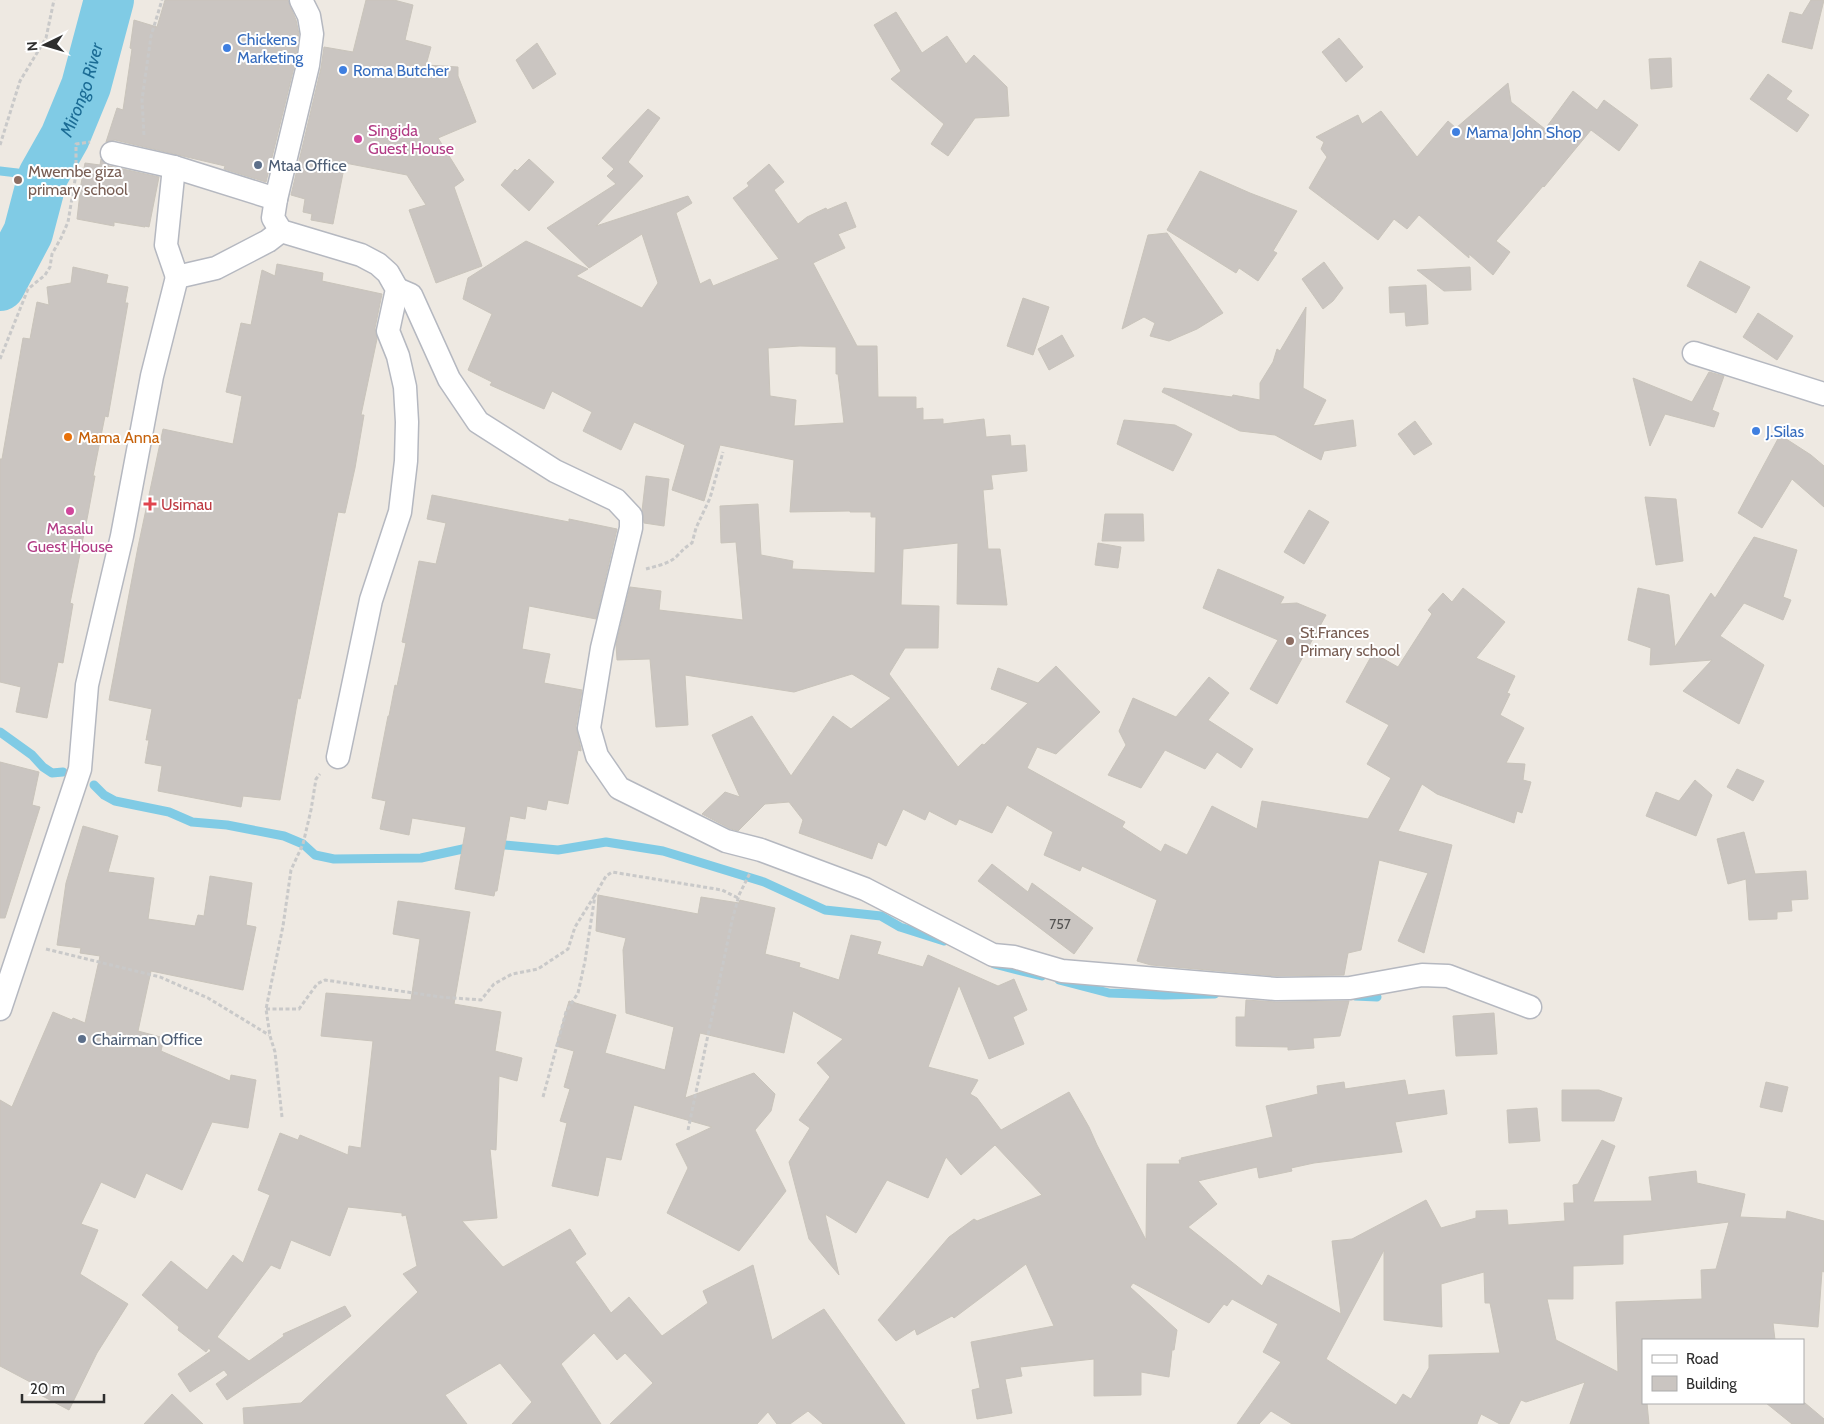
<svg xmlns="http://www.w3.org/2000/svg" width="1824" height="1424" viewBox="0 0 1824 1424" font-family="Cabin,sans-serif">
<style>
.lines{fill:none;stroke-linecap:round;stroke-linejoin:round}
.stream{stroke:#80cbe5;stroke-width:9}
.river{stroke:#80cbe5;stroke-width:50}
.building{fill:#cac5c1;stroke:#c9c4bb;fill-rule:evenodd}
.street-casing{stroke:#b5b8c0;stroke-width:25}
.path{stroke:#c9c9c9;stroke-width:3;stroke-dasharray:4 2.5;stroke-linecap:butt}
.street{stroke:#fff;stroke-width:22}
.shop-dot{fill:#3f7fe0;stroke:#fff;stroke-width:2}
.hotel-dot{fill:#d1479c;stroke:#fff;stroke-width:2}
.service-dot{fill:#5c6f8a;stroke:#fff;stroke-width:2}
.education-dot{fill:#8d6e63;stroke:#fff;stroke-width:2}
.food-dot{fill:#e8710a;stroke:#fff;stroke-width:2}
.health-dot{fill:#e0444e;stroke:#fff;stroke-width:2}
.labels{text-anchor:middle;stroke-width:4;stroke-linejoin:round;paint-order:stroke}
.number-label{font-size:14px;fill:#555453}
.shop-label{font-size:16px;fill:#366cbe;stroke:#fff;text-anchor:start}
.hotel-label{font-size:16px;fill:#b23c85;stroke:#fff;text-anchor:start}
.service-label{font-size:16px;fill:#4e5e75;stroke:#fff;text-anchor:start}
.education-label{font-size:16px;fill:#785e54;stroke:#fff;text-anchor:start}
.food-label{font-size:16px;fill:#c56008;stroke:#fff;text-anchor:start}
.health-label{font-size:16px;fill:#be3a42;stroke:#fff;text-anchor:start}
.water-label{font-size:18px;font-style:italic;fill:#1b6c95;stroke:#fff}
</style>
<rect width="100%" height="100%" fill="#eee9e2"/>
<g class="lines">
<g class="stream">
<path d="M0,171L43,176"/>
<path d="M0,732L32,755L43,767L52,773L63,772"/>
<path d="M94,785L104,795L115,801L169,812L192,822L227,825L284,836L303,844L315,855L334,859L421,858L472,847"/>
<path d="M495,844L558,850L606,842L663,851L764,882L825,910L881,916L900,927L944,941"/>
<path d="M994,964L1042,976"/>
<path d="M1059,980L1109,993L1164,995L1215,994"/>
<path d="M1355,996L1377,997"/>
</g>
<path class="river" id="s1" d="M0,286L28,233L43,176L65,137L86,86L109,0"/>
</g>
<g class="building">
<path d="M165,0H288L296,20L299,34L296,42L298,43L295,63L266,182L224,169L225,166L115,140L106,142L117,108L123,110L132,49L130,48L134,20L157,27Z"/>
<path d="M366,0H394L413,5L405,40L431,47L426,65L458,67V76L476,122L438,138L464,180L454,187L482,266L436,283L409,210L426,205L407,175L345,163L333,224L311,220L312,214L303,212L305,199L291,195L321,68L324,47L353,52Z"/>
<path d="M1811,0H1824L1812,49L1782,42L1790,12L1802,15Z"/>
<path d="M896,12L922,53L947,36L966,64L974,55L1007,87L1009,116L975,118L948,156L931,144L944,124L891,79L901,71L874,25Z"/>
<path d="M1339,38L1363,67L1346,82L1322,52Z"/>
<path d="M537,43L556,74L533,89L516,60Z"/>
<path d="M1671,58L1672,87L1651,89L1649,59Z"/>
<path d="M1768,74L1792,91L1786,99L1809,115L1797,132L1750,99Z"/>
<path d="M1508,83L1511,102L1545,129L1573,91L1597,110L1604,100L1638,125L1619,151L1591,130L1544,187L1543,186L1496,241L1510,252L1493,275L1469,254V258L1419,215L1407,229L1394,219L1378,240L1309,188L1327,157L1321,149L1324,142L1316,137L1358,115L1362,124L1381,111L1417,157L1448,121L1456,128Z"/>
<path d="M648,109L660,118L628,162L643,176L596,226L688,196L692,203L676,213L700,284L710,279L713,286L779,259L733,198L749,186L747,183L769,164L784,182L774,190L798,224L807,217L826,208L827,210L846,202L856,227L838,234L845,248L813,263L857,346H877L878,397H916V409L923,408V420L943,419V424L984,419L986,437L1010,435L1011,446L1025,445L1027,471L991,475L993,489L983,490L988,549H1000L1007,605L957,604L958,543L903,549L901,605L939,606L938,648H905L889,674L958,767L982,744L984,745L1028,703L991,689L998,668L1038,683L1056,666L1100,712L1056,754L1037,747L1027,768L1125,822L1122,827L1161,852L1165,844L1187,855L1212,806L1257,829L1262,801L1368,819L1391,778L1367,764L1389,725L1346,702L1373,653L1398,667L1432,614L1428,610L1443,593L1452,602L1463,588L1505,622L1476,658L1515,676L1507,693L1510,694L1500,715L1524,728L1506,763L1525,764L1523,780L1531,782L1522,813L1517,811L1514,823L1437,794L1422,784L1398,831L1452,845L1424,953L1398,941L1428,873L1379,860L1361,950L1348,953L1344,975L1276,976L1151,965L1137,961L1157,900L1082,866L1080,871L1044,855L1053,832L1007,805L992,833L959,819L956,825L929,811L925,820L903,809L886,846L878,842L872,859L799,833L803,820L789,802L765,804L738,831L731,829L702,814L725,792L740,797L712,735L752,716L791,776L833,716L851,729L891,698L852,674L794,692L685,675L688,725L656,727L650,659L617,660L616,644L630,587L661,591L659,610L743,620L736,542L721,543L720,506L758,504L761,555L793,561L792,569L875,573L876,517H871V512H850V511L790,512L794,460L720,445L704,501L672,490L685,445L634,422L621,450L583,431L592,412L552,391L544,409L490,385L492,382L468,370L492,314L463,299L468,278L526,241L588,269L576,276L642,308L658,283L642,234L589,268L547,228L616,184L607,176L614,169L602,158ZM800,346L836,347V374H838L844,423L794,426L796,400L770,396L768,348Z"/>
<path d="M101,159L109,166L159,177L149,227L145,226V227L114,222V226L77,219L81,184L85,163L100,165Z"/>
<path d="M529,159L554,182L529,211L501,185L515,169L517,171Z"/>
<path d="M1200,171L1250,193L1297,211L1273,251L1277,253L1258,281L1239,268L1236,273L1167,230Z"/>
<path d="M1167,233L1223,313L1197,329L1169,341L1150,336L1155,323L1144,317L1122,329L1148,235Z"/>
<path d="M1700,261L1750,287L1736,313L1687,286Z"/>
<path d="M1324,262L1343,288L1333,301L1323,309L1302,279Z"/>
<path d="M277,264L323,273L322,281L382,294L375,328L377,339L361,415H364L355,468L345,513L338,512L300,699L298,698L280,800L243,796L241,807L158,791L162,766L145,763L149,740H146L152,709L109,700L138,547L163,429L233,444L242,396L226,392L241,323L251,325L262,270L275,276Z"/>
<path d="M73,267L108,275L106,283L128,287L125,303H128L108,417L105,416L93,476H95L88,514L70,603L73,604L63,663L58,662L47,718L16,712L21,687L0,682V459H2L23,338L30,339L37,302L49,305L47,287L71,283Z"/>
<path d="M1470,267L1471,290L1444,291L1417,270Z"/>
<path d="M1426,285L1428,324L1406,326L1405,312L1390,313L1389,287Z"/>
<path d="M1023,298L1049,307L1033,355L1007,346Z"/>
<path d="M1306,307L1303,388L1326,400L1313,426L1353,420L1356,446L1324,451L1321,460L1275,435L1240,431L1162,392L1164,388L1232,397L1233,395L1260,400V383L1273,362L1277,349L1280,351Z"/>
<path d="M1758,313L1793,336L1777,360L1743,337Z"/>
<path d="M1062,335L1074,356L1049,370L1038,349Z"/>
<path d="M1709,372L1724,376L1712,410L1719,413L1714,427L1665,414L1650,446L1633,378L1692,402Z"/>
<path d="M1124,420L1175,425L1192,434L1173,471L1117,444Z"/>
<path d="M1415,421L1432,444L1414,455L1398,434Z"/>
<path d="M1780,435L1811,455L1824,466V507L1792,479L1762,528L1738,513Z"/>
<path d="M646,476L669,479L664,526L644,523L642,511Z"/>
<path d="M432,495L569,522V519L617,529L596,619L529,606L522,649L550,654L544,683L582,690L576,726L581,749V751L578,750L568,804L548,800L546,810L527,806L525,819L510,816L497,891H495L494,896L455,889L466,827L412,818L409,835L380,829L386,801L372,798L388,716H389L395,685L397,686L406,643L402,642L419,561L436,564L446,523L427,519Z"/>
<path d="M1645,497L1676,499L1683,561L1656,565Z"/>
<path d="M1309,510L1329,522L1304,564L1284,552Z"/>
<path d="M1105,514H1143L1144,541H1102Z"/>
<path d="M1754,537L1797,550L1783,597L1791,600L1783,620L1744,603L1720,636L1764,665L1739,724L1683,691L1712,660L1650,665L1651,648L1628,640L1638,588L1669,595L1675,647L1711,593L1715,598Z"/>
<path d="M1098,543L1121,547L1118,568L1095,565Z"/>
<path d="M1218,569L1284,597L1280,604L1297,603L1326,615L1277,704L1250,689L1278,640L1203,608Z"/>
<path d="M1209,677L1229,693L1208,720L1253,749L1241,768L1217,752L1205,769L1165,750L1141,788L1108,775L1126,745L1119,731L1133,698L1176,717Z"/>
<path d="M0,762L39,772L32,805L40,807L5,918H0Z"/>
<path d="M1737,769L1764,781L1753,801L1727,787Z"/>
<path d="M1695,780L1712,795L1696,836L1646,816L1656,792L1679,801Z"/>
<path d="M83,826L118,836L108,872L154,878L148,919L195,926L198,915L204,916L210,876L252,883L246,925L256,927L243,990L151,971L138,1031L164,1038L161,1051L230,1081L231,1075L256,1080L248,1128L212,1122L182,1190L146,1173L135,1198L101,1182L81,1224L98,1230L80,1274L128,1304L97,1353L69,1410L31,1390L34,1384L0,1366V1100L12,1107L53,1012L72,1020L73,1018L85,1023L100,956L80,953L81,948L57,945L66,883Z"/>
<path d="M1744,832L1755,874L1806,871L1808,899L1791,900L1792,911L1777,912V919L1749,920L1746,879L1728,884L1717,839Z"/>
<path d="M992,864L1028,892L1032,883L1093,928L1074,954L978,881Z"/>
<path d="M598,895L698,914L701,897L739,903L740,900L775,908L765,954L800,963L799,967L839,980L851,935L881,942L877,954L923,967L928,955L998,986L1014,979L1027,1010L1013,1017L1024,1044L989,1059L959,985L928,1067L978,1080L970,1094L977,1098L1001,1130L1069,1092L1089,1127L1097,1145L1146,1240L1147,1164H1180L1179,1160H1182L1181,1158L1273,1137L1266,1106L1318,1094L1317,1086L1344,1082L1345,1089L1405,1080L1408,1095L1444,1090L1447,1114L1395,1122L1402,1152L1314,1163L1291,1168L1292,1171L1259,1178L1257,1167L1198,1181L1217,1204L1188,1227L1262,1286L1268,1275L1341,1314L1332,1241L1352,1239L1426,1200L1441,1228L1476,1218V1211L1507,1210L1508,1225L1565,1221L1564,1203H1574L1573,1185L1578,1184L1602,1140L1615,1146L1593,1202L1652,1201L1649,1177L1696,1171L1697,1183L1745,1194L1740,1217L1786,1219L1787,1211L1824,1221V1272L1822,1271L1818,1327L1773,1323L1775,1340H1643V1403H1647L1649,1424H1570L1585,1382L1526,1402L1521,1400L1509,1424H1500L1481,1414L1477,1424H1292L1271,1411L1259,1424H1237L1281,1362L1263,1352L1278,1324L1232,1299L1227,1306L1224,1304L1209,1323L1133,1283L1130,1287L1177,1330L1174,1350H1172L1169,1377L1141,1372V1395L1094,1396V1359L1020,1367L1022,1376L1005,1379L1012,1413L977,1419L972,1390L980,1388L971,1342L1054,1326L1026,1264L954,1318L952,1316L917,1335L915,1329L896,1341L878,1320L949,1237L974,1219L977,1221L1042,1195L995,1145L961,1175L946,1157L928,1198L887,1180L856,1233L825,1214L839,1275L809,1239L789,1162L810,1128L799,1120L830,1077L817,1063L843,1039L793,1011L784,1053L700,1033L685,1098L754,1073L775,1094L771,1111L755,1130L786,1191L739,1251L667,1213L688,1168L676,1144L712,1127L634,1105L621,1160L606,1157L598,1196L552,1186L567,1123L560,1121L570,1089L564,1087L574,1051L556,1046L569,1001L616,1015L605,1053L665,1070L674,1027L626,1013L623,950L626,938L596,931ZM1729,1222L1716,1269L1701,1270L1702,1299L1616,1302L1618,1372L1556,1340L1547,1299H1573V1266L1623,1264V1235ZM1384,1250V1320L1442,1327L1441,1284L1484,1272L1485,1303H1490L1500,1353L1429,1355V1368L1411,1399L1403,1394L1396,1405L1326,1359Z"/>
<path d="M398,901L470,912L454,1004L501,1012L495,1051L522,1058L517,1081L499,1076L496,1150L490,1149L497,1218L462,1221L503,1267L570,1229L586,1254L575,1262L611,1313L629,1297L662,1336L708,1303L703,1291L753,1265L772,1340L824,1309L905,1424H823L808,1411L790,1424H777L768,1412L757,1424H610L653,1383L625,1353L617,1360L594,1333L561,1364L601,1424H512L532,1402L500,1363L445,1395L467,1424H244L243,1408L301,1403L418,1292L403,1274L417,1266L406,1215L402,1216V1213L348,1207L330,1256L291,1240L280,1269L271,1265L217,1337L249,1361L284,1336L283,1334L345,1306L351,1316L227,1400L216,1384L228,1375L224,1370L190,1392L178,1374L211,1351L209,1348L206,1352L178,1330L179,1327L142,1295L171,1261L207,1290L233,1255L243,1263L270,1195L258,1190L280,1133L298,1140L300,1135L348,1155L349,1146L361,1148L373,1041L321,1036L326,993L411,1000L420,939L393,934Z"/>
<path d="M1246,1000L1276,1002L1349,1001L1340,1036L1313,1038L1314,1048L1288,1050V1047L1236,1046V1017H1245Z"/>
<path d="M1494,1013L1497,1054L1456,1056L1453,1016Z"/>
<path d="M1766,1082L1788,1087L1782,1112L1760,1107Z"/>
<path d="M1562,1090H1599L1622,1098L1614,1121H1562Z"/>
<path d="M1537,1108L1540,1141L1509,1143L1507,1110Z"/>
<path d="M172,1394L203,1424H144Z"/>
<path d="M1766,1403H1805L1824,1419V1424H1792Z"/>
</g>
<g class="lines">
<defs>
<g id="street">
<path d="M301,0L309,16L312,34L308,65L276,199L273,218L281,231L361,255L378,264L388,273L397,289L388,331L398,356L405,387L407,422L406,461L400,512L371,600L338,757"/>
<path d="M112,153L174,167L276,199"/>
<path d="M174,167L166,245L177,277"/>
<path d="M397,289L411,295L449,379L478,422L555,471L616,500L631,516V528L602,648L589,728L597,756L619,788L726,841L761,850L865,889L993,955L1014,957L1062,971L1276,989L1350,988L1422,975L1448,976L1530,1007"/>
<path d="M1694,353L1824,394"/>
<path d="M0,1009L80,769L87,685L122,536L152,376L177,277L216,268L268,241L281,231"/>
</g>
</defs>
<use href="#street" class="street-casing"/>
<g class="path">
<path d="M144,135L142,100L151,36L162,0"/>
<path d="M0,145L20,81L46,38L54,0"/>
<path d="M0,359L28,289L45,275L50,267L52,254L61,238L68,222L76,174V144L90,142"/>
<path d="M646,569C656,566 669,564 677,556C682,551 685,547 692,543L696,528L710,498L723,452"/>
<path d="M46,949L160,977L208,998L269,1035"/>
<path d="M266,1009H299L317,984L325,980L441,997L481,1000L494,984L512,974L538,969L568,949L575,927L595,895"/>
<path d="M543,1097L566,1012L578,993L585,961L595,895L606,876L612,872L722,890L738,898"/>
<path d="M282,1117L275,1052L270,1036L266,1009L283,926L291,870L303,844L311,810L316,779L320,774"/>
<path d="M688,1130L732,921L739,895L750,873"/>
</g>
<use href="#street" class="street"/>
</g>
<g class="shop-dot">
<circle cx="227" cy="48" r="5"/>
<circle cx="343" cy="70" r="5"/>
<circle cx="1456" cy="132" r="5"/>
<circle cx="1756" cy="431" r="5"/>
</g>
<g class="hotel-dot">
<circle cx="358" cy="139" r="5"/>
<circle cx="70" cy="511" r="5"/>
</g>
<g class="service-dot">
<circle cx="258" cy="165" r="5"/>
<circle cx="82" cy="1039" r="5"/>
</g>
<g class="education-dot">
<circle cx="18" cy="180" r="5"/>
<circle cx="1290" cy="641" r="5"/>
</g>
<circle class="food-dot" cx="68" cy="437" r="5"/>
<path class="health-dot" d="M147.5 496.5h5v5h5v5h-5v5h-5v-5h-5v-5h5z"/>
<g class="labels">
<g class="number-label">
<text x="1060" y="929">757</text>
</g>
<g class="shop-label">
<text x="237" y="45">Chickens<tspan x="237" dy="18">Marketing</tspan></text>
<text x="353" y="76">Roma Butcher</text>
<text x="1466" y="138">Mama John Shop</text>
<text x="1766" y="437">J.Silas</text>
</g>
<g class="hotel-label">
<text x="368" y="136">Singida<tspan x="368" dy="18">Guest House</tspan></text>
<text x="70" y="534" text-anchor="middle">Masalu<tspan x="70" dy="18">Guest House</tspan></text>
</g>
<g class="service-label">
<text x="268" y="171">Mtaa Office</text>
<text x="92" y="1045">Chairman Office</text>
</g>
<g class="education-label">
<text x="28" y="177">Mwembe giza<tspan x="28" dy="18">primary school</tspan></text>
<text x="1300" y="638">St.Frances<tspan x="1300" dy="18">Primary school</tspan></text>
</g>
<g class="food-label">
<text x="78" y="443">Mama Anna</text>
</g>
<g class="health-label">
<text x="161" y="510">Usimau</text>
</g>
<g class="water-label">
<text dy="6" stroke="none"><textPath href="#s1" startOffset="214">Mirongo River</textPath></text>
</g>
</g>
<rect x="1642" y="1339" width="162" height="65" fill="#ffffff" stroke="#ababab"/>
<rect x="1652" y="1355" width="25" height="8" fill="#ffffff" stroke="#ababab"/>
<text x="1686" y="1364" font-size="15" fill="#2e2e2e">Road</text>
<rect x="1652" y="1376" width="25" height="15" fill="#cac5c1" stroke="#ababab"/>
<text x="1686" y="1389" font-size="15" fill="#2e2e2e">Building</text>
<g transform="translate(45 45) rotate(265)" stroke="#ffffff" stroke-width="4" paint-order="stroke">
<path d="M0-4L9 19L0 12L-9 19Z" fill="#2e2e2e"/>
<text y="-8" font-size="14" font-weight="bold" text-anchor="middle" fill="#2e2e2e">N</text>
</g>
<path d="M22 1394v8h82v-8" fill="none" stroke="#2e2e2e" stroke-width="2.5"/>
<text x="30" y="1394" font-size="15" fill="#2e2e2e" stroke="#ffffff" stroke-width="4" paint-order="stroke">20 m</text>
</svg>
